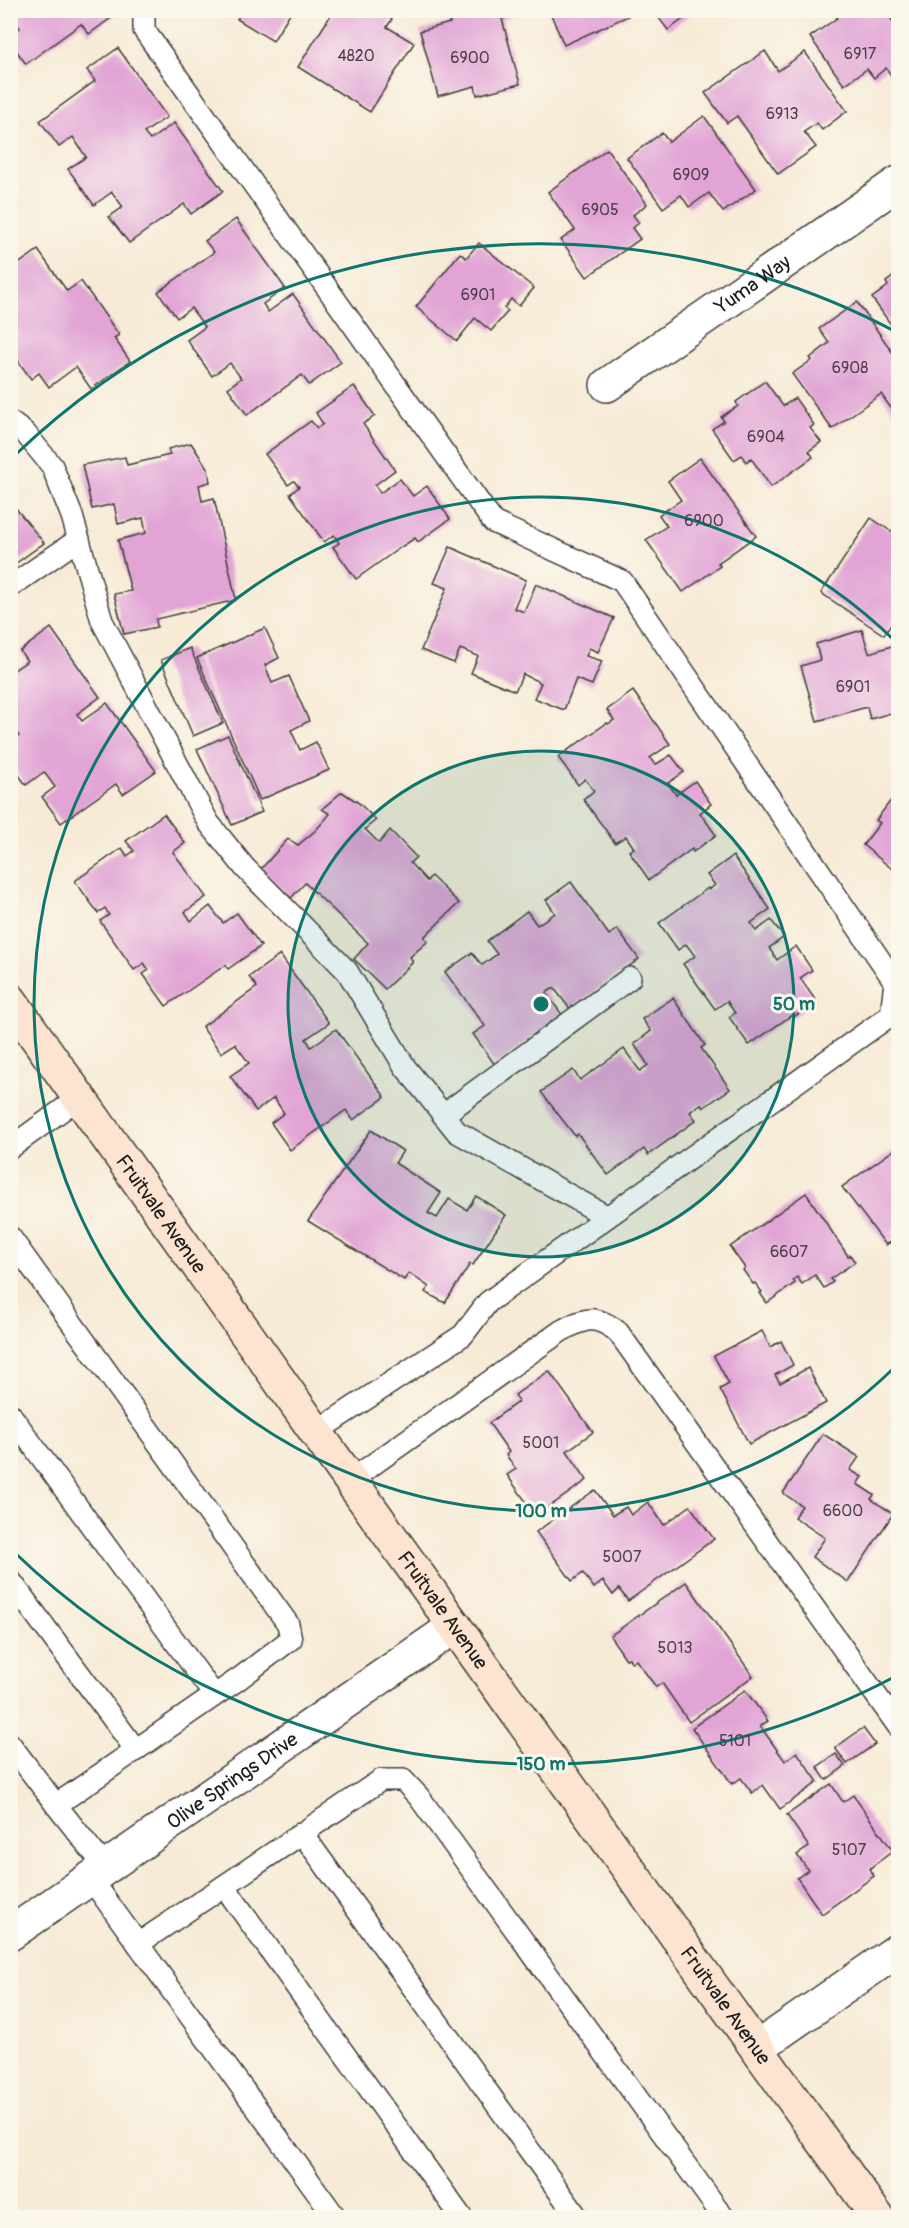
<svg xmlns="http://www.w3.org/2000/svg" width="909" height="2228" viewBox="0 0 909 2228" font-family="Pangolin,sans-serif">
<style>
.building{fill:#e1a4d5}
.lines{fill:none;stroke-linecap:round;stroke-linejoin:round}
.service-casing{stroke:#3d3b38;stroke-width:24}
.minor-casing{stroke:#3d3b38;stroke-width:36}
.secondary-casing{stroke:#3d3b38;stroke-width:36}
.service{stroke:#fff;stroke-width:21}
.minor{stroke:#fff;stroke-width:33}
.secondary{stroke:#fde4d0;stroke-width:33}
.ring{fill:none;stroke:#0f766e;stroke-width:3}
.labels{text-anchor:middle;stroke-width:6;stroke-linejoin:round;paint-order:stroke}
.number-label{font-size:16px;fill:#4d3e4a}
.street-label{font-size:20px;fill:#1c1c1c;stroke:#fbf7ec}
.centre{fill:#0f766e;stroke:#fbf7ec;stroke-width:3}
.ring-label{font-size:18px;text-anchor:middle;font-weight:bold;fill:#0f766e;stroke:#fbf7ec;stroke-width:6;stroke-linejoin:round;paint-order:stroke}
</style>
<rect width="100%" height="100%" fill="#fbf7ec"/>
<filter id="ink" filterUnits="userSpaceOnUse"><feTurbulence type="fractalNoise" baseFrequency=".0167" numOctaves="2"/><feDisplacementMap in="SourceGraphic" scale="12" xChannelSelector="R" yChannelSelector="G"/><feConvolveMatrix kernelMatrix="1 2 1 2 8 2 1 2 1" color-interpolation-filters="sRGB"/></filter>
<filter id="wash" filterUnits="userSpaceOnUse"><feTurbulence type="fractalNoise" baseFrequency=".008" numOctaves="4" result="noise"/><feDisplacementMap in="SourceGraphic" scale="24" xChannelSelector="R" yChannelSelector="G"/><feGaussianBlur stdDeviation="1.35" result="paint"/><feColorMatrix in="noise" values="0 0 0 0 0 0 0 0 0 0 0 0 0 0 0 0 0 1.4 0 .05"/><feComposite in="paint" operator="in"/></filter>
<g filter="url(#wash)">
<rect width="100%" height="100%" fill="#f7ebd7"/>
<g id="blocks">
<g class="building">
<path d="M10,10H122L89,34L81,24L26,64L10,42V35L20,28L10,14Z"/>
<path d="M243,10H292L273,41L237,19Z"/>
<path d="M334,10H379L392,19L387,27L414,43L370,112L298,67Z"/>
<path d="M447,10H508L510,17L502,19L520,84L477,95L475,86L438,96L420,31L450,23Z"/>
<path d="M549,10H625L628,16L564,45Z"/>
<path d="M653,10H696L668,30Z"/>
<path d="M832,10H885L898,29V85L886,68L874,78L867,69L844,85L810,37L837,18Z"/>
<path d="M118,48L167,117L144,133L150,140L174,123L223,191L191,214L184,204L129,243L109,217L123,207L112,192L94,205L68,169L86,157L73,137L59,147L40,121L95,81L87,70Z"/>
<path d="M765,51L778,71L805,52L847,111L822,130L817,123L804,132L816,147L778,174L737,116L727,123L705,93Z"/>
<path d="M704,116L756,189L723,212L709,193L689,207L681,195L663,208L627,158L662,133L669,142Z"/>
<path d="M607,149L647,204L633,215L639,223L632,228L640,239L587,277L561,240L575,230L548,192Z"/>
<path d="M236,219L285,288L263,304L268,312L293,294L341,362L309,385L302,375L247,415L228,388L241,378L230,363L212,376L187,340L205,327L191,308L177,318L158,292L214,252L205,241Z"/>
<path d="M479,243L534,288L519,306L511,299L504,308L508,311L491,331L475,318L457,341L416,307L460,253L466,258Z"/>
<path d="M38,250L67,291L81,281L119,335L114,338L130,361L91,389L76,367L49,387L39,373L31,379L10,350V270Z"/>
<path d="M898,273V326L894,329L872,298L888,286L886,282Z"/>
<path d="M857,302L898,360V413L896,415L881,394L832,429L792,374L812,360L810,358L829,343L819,329Z"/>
<path d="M765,381L783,406L795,398L814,425L810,428L821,442L809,451L813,457L771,487L751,458L746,462L742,455L734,460L712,429L724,421L721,417L738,406L736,402Z"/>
<path d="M354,386L375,416L363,424L395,470L375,485L380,493L400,479L413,496L427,486L450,519L418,542L415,538L401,547L356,579L333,547L339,543L334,535L324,542L290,494L299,487L294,481L288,485L265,454L311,421L317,428L323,424L316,413Z"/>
<path d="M191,443L208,469L210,482L199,485L202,501L214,498L236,600L156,619L157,627L124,634L114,594L131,591L118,540L146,533L143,518L118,524L114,504L92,509L82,465L125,457L127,465L170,455L168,449Z"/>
<path d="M700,458L756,536L718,563L720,566L683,592L646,540L667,526L659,515L681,500L668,481Z"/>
<path d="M10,501L44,543L12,566L10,563Z"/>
<path d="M871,518L898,536V614L884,635L821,593Z"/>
<path d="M450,547L526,580L514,608L524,612L536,584L614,618L598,652L589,648L586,656L602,661L592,685L576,679L564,710L534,698L541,683L523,674L515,691L471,673L478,656L460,649L454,663L421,650L447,588L434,583Z"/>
<path d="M51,628L100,697L77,714L82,721L107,703L156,771L123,794L116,784L61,823L42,797L55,787L44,772L26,785L10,763V743L19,736L10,725V673L27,661L20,651Z"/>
<path d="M265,628L279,658L265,665L272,683L289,676L309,721L291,730L300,750L316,742L329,770L260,800L197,658Z"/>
<path d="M862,630L869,653L898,644V711L870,719L867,707L817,721L801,666L820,660L816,644Z"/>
<path d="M190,648L223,723L193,736L161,660Z"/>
<path d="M633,691L670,744L650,758L655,765L671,755L684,772L668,783L676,795L695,781L711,804L700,813L716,835L693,852L692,849L649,880L629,851L634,848L626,836L615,843L583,799L594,791L585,779L578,785L558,757L607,723L608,724L614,720L607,710Z"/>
<path d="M228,735L262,812L232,825L197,749Z"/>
<path d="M898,791V874L863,845L880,823L876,820Z"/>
<path d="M342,792L359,803L376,820L365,829L379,843L390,830L416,857L410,863L427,881L431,876L459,903L424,937L428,941L410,957L413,962L385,989L354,959L368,943L305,883L291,898L261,869L288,839L298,845L316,830L330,814L322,809Z"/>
<path d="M164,814L185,843L173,852L206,897L185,912L191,921L210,906L223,923L237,913L261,946L228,969L226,965L211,975L166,1006L143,974L149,970L144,963L134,970L100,921L109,915L105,908L98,913L75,881L122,848L127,856L134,851L126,841Z"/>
<path d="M733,856L770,909L751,923L756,931L771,920L784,937L769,948L777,960L796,946L812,970L800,978L816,1001L794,1017L792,1015L749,1045L729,1017L735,1013L727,1001L715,1009L683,964L695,956L686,944L678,950L659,923L708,888L709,890L715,885L707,875Z"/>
<path d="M571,882L609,935L617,929L639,959L570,1009L554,988L546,993L563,1016L495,1065L473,1034L485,1026L445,972L472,953L482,965L497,954L487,941L527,911L537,925L555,913L546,900Z"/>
<path d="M280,955L329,1023L306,1039L311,1047L336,1029L385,1097L353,1120L346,1110L290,1150L271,1123L284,1113L274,1098L256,1111L230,1076L249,1063L235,1044L221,1053L202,1027L257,987L249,977Z"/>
<path d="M673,998L705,1045L701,1048L730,1089L703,1108L701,1104L690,1112L696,1120L648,1155L644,1149L608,1175L578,1134L575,1136L541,1092L573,1070L580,1080L624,1049L640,1071L648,1065L634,1044L651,1031L642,1019Z"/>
<path d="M371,1130L403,1151L395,1163L441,1193L428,1213L437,1218L449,1199L467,1210L476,1196L506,1215L473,1265L470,1264L445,1303L425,1292L429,1287L409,1273L404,1280L308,1221Z"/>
<path d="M898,1147V1227L892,1231L896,1238L886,1245L842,1187Z"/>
<path d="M806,1193L848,1256L850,1255L855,1262L830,1279L833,1282L824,1288L815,1275L802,1284L797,1277L793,1280L795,1283L767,1303L760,1293L762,1292L755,1283L753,1284L743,1270L745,1268L730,1247Z"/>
<path d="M762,1331L770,1347L781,1341L793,1365L775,1375L780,1383L808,1368L826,1403L749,1444L720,1389L729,1384L714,1356Z"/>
<path d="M549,1371L593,1432L567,1451L587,1480L536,1516L507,1475L516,1469L506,1455L509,1452L489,1423L519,1401L515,1395Z"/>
<path d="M823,1434L859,1457L850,1470L862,1477L857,1484L874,1495L871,1499L893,1514L848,1582L812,1557L825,1538L794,1517L802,1506L783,1493Z"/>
<path d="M595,1490L613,1515L626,1507L631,1515L648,1502L664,1525L690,1506L714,1539L628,1601L619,1589L613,1595L603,1581L594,1588L583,1573L572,1581L536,1532Z"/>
<path d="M686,1582L753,1676L689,1722L662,1683L656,1687L636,1660L632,1663L629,1658L626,1659L610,1636Z"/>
<path d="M745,1690L768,1721L760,1726L785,1761L797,1752L818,1782L780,1809L763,1785L752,1793L741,1778L732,1784L692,1728Z"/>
<path d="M863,1728L875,1744L847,1764L835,1748Z"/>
<path d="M836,1754L845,1766L826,1780L817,1767Z"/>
<path d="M831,1784L843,1802L853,1795L893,1851L869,1869L874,1876L822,1914L797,1878L808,1870L797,1855L809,1847L787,1815Z"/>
</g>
</g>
</g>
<g filter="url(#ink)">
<use href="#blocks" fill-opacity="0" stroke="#3d3b38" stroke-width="1.5"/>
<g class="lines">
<defs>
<g id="service">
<path d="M144,10V30L493,522L622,581L895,982L891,1015L488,1302L463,1335L316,1432"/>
<path d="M10,422L25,433L52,466L72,516L102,621L208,822L245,868L347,971L405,1067L457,1132L606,1216"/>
<path d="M10,587L79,539"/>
<path d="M443,1115L630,978"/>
<path d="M10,1148L80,1097"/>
<path d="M10,1237L288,1624L291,1639L240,1678L56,1805L10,1744"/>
<path d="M10,1414L214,1695"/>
<path d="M351,1480L561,1331C585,1318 595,1314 618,1332L898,1726"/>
<path d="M10,1580L136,1750"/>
<path d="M56,1805L106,1868"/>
<path d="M302,1833L578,2218"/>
<path d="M91,1879L336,2218"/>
<path d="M224,1886L462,2218"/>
<path d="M138,1944L381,1780H403L419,1797L724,2218"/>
</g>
<g id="minor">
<path id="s1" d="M607,385L898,183"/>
<path id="s2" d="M10,1934L455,1626"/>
<path d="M757,2048L898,1950"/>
</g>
<g id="secondary">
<path id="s3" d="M10,1000L328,1449L878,2218"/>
</g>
</defs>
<use href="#service" class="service-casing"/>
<use href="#minor" class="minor-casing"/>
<use href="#secondary" class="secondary-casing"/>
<use href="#service" class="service"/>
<use href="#minor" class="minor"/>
<use href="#secondary" class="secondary"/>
</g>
</g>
<circle cx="541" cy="1004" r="253" fill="#0f766e" fill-opacity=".12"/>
<g class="ring">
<circle cx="541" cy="1004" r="253"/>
<path d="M896 1366A507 507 0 1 1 896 642"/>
<path d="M898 1675A760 760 0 0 1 13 1551M13 457A760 760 0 0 1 898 333"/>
</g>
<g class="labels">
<g class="number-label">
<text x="860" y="59">6917</text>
<text x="356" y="61">4820</text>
<text x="470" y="63">6900</text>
<text x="782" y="119">6913</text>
<text x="691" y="180">6909</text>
<text x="600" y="215">6905</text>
<text x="478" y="300">6901</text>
<text x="850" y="373">6908</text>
<text x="766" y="442">6904</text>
<text x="704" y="526">6900</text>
<text x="853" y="692">6901</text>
<text x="789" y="1257">6607</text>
<text x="541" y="1448">5001</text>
<text x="843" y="1516">6600</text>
<text x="622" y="1562">5007</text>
<text x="675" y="1653">5013</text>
<text x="735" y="1746">5101</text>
<text x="849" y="1855">5107</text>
</g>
<g class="street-label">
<text dy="7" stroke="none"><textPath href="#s1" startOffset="177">Yuma Way</textPath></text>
<text dy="7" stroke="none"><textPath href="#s3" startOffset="262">Fruitvale Avenue</textPath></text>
<text dy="7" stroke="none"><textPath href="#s3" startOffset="748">Fruitvale Avenue</textPath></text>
<text dy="7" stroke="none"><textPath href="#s2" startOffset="270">Olive Springs Drive</textPath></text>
<text dy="7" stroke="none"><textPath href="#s3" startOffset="1234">Fruitvale Avenue</textPath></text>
</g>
</g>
<circle cx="541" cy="1004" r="9" class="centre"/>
<g class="ring-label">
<text x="794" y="1010">50 m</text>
<text x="541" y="1517">100 m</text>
<text x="541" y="1770">150 m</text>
</g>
<rect width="909" height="2228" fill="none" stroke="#fbf7ec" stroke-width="36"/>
</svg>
